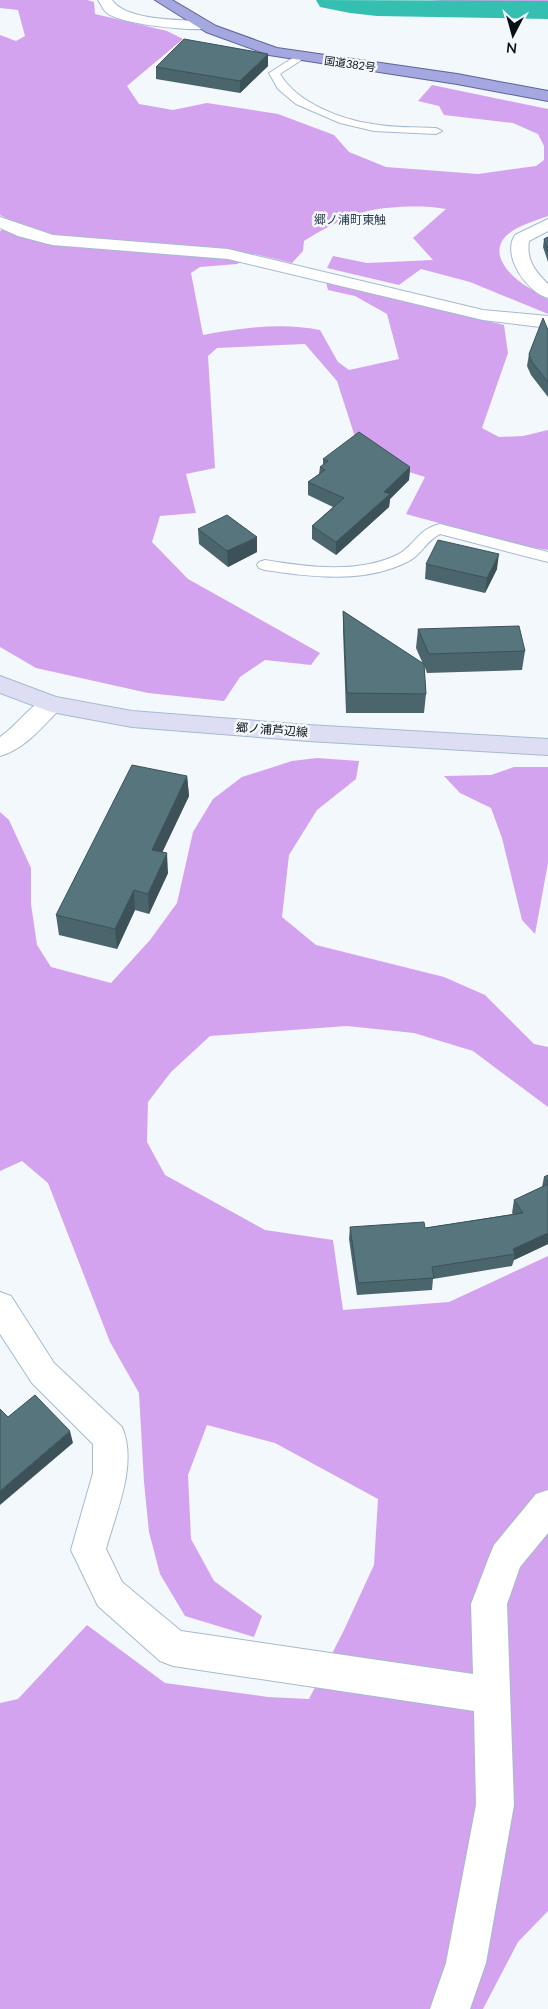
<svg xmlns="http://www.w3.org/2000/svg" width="548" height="2009" viewBox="0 0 548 2009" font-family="Lato,'Noto Sans JP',sans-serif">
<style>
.forest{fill:#d4a3ef}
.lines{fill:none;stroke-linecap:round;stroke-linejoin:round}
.river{fill:#35bfb0;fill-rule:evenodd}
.service-casing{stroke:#a5bacf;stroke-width:2}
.minor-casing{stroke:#a5bacf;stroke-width:2}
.secondary-casing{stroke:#a5bacf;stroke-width:2}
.trunk-casing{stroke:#5e6494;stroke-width:2}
.service{fill:#fff;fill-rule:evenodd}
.minor{fill:#fff;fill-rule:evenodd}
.secondary{fill:#dddef3;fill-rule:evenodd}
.trunk{fill:#a4a7e0;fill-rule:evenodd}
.wall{fill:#4a656c}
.shaded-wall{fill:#3c5258}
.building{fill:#56757d;stroke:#3c5258}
.labels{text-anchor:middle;stroke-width:5;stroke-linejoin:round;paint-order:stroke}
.far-street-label{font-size:11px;fill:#080f16;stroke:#f3f8fc}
.far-quarter-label{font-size:12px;fill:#2b3c4d;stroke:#f3f8fc}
.street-label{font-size:12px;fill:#080f16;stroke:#f3f8fc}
</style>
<rect width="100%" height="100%" fill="#f3f8fc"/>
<g class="forest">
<path d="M0,0H87L94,2L95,14L167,31L183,39L127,86L139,104L173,110L207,103L278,114L334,135L349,152L386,167L478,174L536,166L544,160V146L538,134L513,123L444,115L439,106L418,101L432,85L548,109V216C535,221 516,226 506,236C486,256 516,282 533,290C537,292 543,292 548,292V314L470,282L421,269L399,285L327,268L333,256L367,263L433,260L413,238L446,209C425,205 389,206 368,211C346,217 323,229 304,241L303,251L292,263L254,254L237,264L200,267L191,273L203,335C242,328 281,322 320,330L338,362L349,370L399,359L387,314L355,296L328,290L326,282L504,325L508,353L482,428L499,437L523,436L548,430V550L523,546L406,514L425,477L393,467L355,437L337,381L305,344L217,348L208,356L215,468L186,474L196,513L160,516L152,542L188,579L320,653L311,665L265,660L240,677L224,701L148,693L36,668L0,647V231L14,222L0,215V35L16,41L25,36L18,10L0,8Z"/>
<path d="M429,0H548V3H467Z"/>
<path d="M317,758L359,761L356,779L317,810L289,855L282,917L316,945L444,977L485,995L534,1044L548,1047V1107L473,1051L414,1033L347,1026L210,1036L171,1072L148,1102L147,1142L165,1175L265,1230L333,1240L343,1310L449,1302L548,1256V1911L518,1942L483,2009H0V1703L18,1699L87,1625L165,1683L268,1697L309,1699L344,1630L374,1565L378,1499L275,1443L207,1425L188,1475L191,1539L214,1581L262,1616L254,1637L185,1616L160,1574L149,1532L144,1482L139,1393L110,1342L48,1183L22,1161L0,1171V812L9,820L31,868V904L37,945L51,967L111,983L150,940L177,903L193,832L213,799L242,777L292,761Z"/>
<path d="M514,767H548V863L535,934L522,920L502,838L491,808L460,793L444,776L491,775Z"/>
</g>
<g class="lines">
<path class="river" d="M316,0L548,1V19L377,16L350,13L320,7Z"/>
<defs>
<g id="service">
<path d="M299,54L304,57L303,59L280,74C297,103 342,120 373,124C394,128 415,127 436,128L442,131L436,134L374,131L340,123L296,104L278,89L269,73Z"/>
<path d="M440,524L548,552V562L440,534C427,540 421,555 409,561C365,584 311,577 265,570L259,568L257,565L259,562L265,560C307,567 357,574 397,555C415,546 416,530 440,524Z"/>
</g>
<g id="minor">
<path d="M98,0H112C126,21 181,20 204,21L209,22L211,25L209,28C192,32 120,24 107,13C103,10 101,4 98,0Z"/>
<path d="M0,217L53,235L228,249L483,310L548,316V328L483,320L228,259L52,245L18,236L0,228Z"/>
<path d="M548,219V231L529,241C526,260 535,271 548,284V298C528,293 501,256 515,235Z"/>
<path d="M51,696L59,698L63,704L59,710C42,727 25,749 0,756V737C17,726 33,701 51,696Z"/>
<path d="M0,1292L11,1296L54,1363L122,1427C138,1464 116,1512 106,1549L122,1582L181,1631L473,1674L471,1604L489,1557L494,1545L536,1494L548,1490V1533L520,1567L507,1604L514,1805L486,1963L470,2009H430L446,1963L476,1805L474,1711L173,1666L160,1661L98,1606L71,1550L93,1473V1444L32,1383L0,1334Z"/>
</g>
<path id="secondary" d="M0,676L56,697L132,711L308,725L548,739V755L308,741L132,727L51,712L0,693Z"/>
<path id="trunk" d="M155,0H172L216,26L277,48L457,74L548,91V101L457,84L269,55L206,32Z"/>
</defs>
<use href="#service" class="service-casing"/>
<use href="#minor" class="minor-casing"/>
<use href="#secondary" class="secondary-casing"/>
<use href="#trunk" class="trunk-casing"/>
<use href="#service" class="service"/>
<use href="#minor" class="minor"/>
<use href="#secondary" class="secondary"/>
<use href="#trunk" class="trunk"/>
</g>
<g class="wall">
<path d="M268,66L240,93L156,79V67Z"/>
<path d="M548,237V262L543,247L544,239Z"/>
<path d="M548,330V397L531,375L527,366L529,354Z"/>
<path d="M323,459L410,467L409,480L390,499L389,507L336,555L312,539V526L333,507L308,495V482L319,474L320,467L323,465Z"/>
<path d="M198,529L257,552L228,567L199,544Z"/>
<path d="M426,564L497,569L485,593L425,579Z"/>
<path d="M343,611L423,664L416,648L418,629L525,651L522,670L427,673L424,665L426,694L424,713H346L343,630Z"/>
<path d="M187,776L189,796L162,852L168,873L149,914L135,910L117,949L59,935L56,915Z"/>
<path d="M548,1175V1244L514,1260L512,1266L433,1279L432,1290L357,1295L349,1239L350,1227L425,1228L513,1214L512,1213L514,1200L542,1187L544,1177Z"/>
</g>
<g class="shaded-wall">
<path d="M268,54V66L240,93V81Z"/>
<path d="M410,467L409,480L390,499L389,507L336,555V542L384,492Z"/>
<path d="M257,537V552L228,567L227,551Z"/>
<path d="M499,554L497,569L485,593L487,578Z"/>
<path d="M187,776L189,796L154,870L152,850Z"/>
<path d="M167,853L168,873L149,914L148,894Z"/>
<path d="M134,890L135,910L117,949L115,929Z"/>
<path d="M548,1233V1244L514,1260L515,1254L513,1249Z"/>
<path d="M70,1431L73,1443L0,1505V1491Z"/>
</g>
<g class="building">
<path d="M184,39L268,54L240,81L156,67Z"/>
<path d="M548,237V251L544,239Z"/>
<path d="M543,318L548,330V382L532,362L529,354Z"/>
<path d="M359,432L410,467L384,492L390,494L336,542L312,526L344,498L308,482L325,470L320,467L328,461L323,459Z"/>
<path d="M227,515L257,537L227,551L198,529Z"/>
<path d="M438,540L499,554L487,578L426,564Z"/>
<path d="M343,611L424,664L426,694L347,693Z"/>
<path d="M519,626L525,651L429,654L418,629Z"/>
<path d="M132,765L187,776L152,850L167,853L148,894L134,890L115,929L56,915Z"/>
<path d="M548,1175V1182L544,1177Z"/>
<path d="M548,1184V1233L513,1249L515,1254L432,1267L434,1278L358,1283L350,1227L424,1222L425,1228L523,1213L514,1200Z"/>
<path d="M35,1395L70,1431L0,1491V1409L8,1417Z"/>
</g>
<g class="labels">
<g class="far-street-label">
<text transform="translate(350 64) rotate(8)" y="4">国道382号</text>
</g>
<g class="far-quarter-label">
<text x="350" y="224">郷ノ浦町東触</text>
</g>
<g class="street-label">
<text transform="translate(272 730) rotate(4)" y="4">郷ノ浦芦辺線</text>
</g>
</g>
<g transform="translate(513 35) rotate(186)" stroke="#f3f8fc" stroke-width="4" paint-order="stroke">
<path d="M0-4L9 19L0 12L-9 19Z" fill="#080f16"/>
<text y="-8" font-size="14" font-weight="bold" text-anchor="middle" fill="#080f16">N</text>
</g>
</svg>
